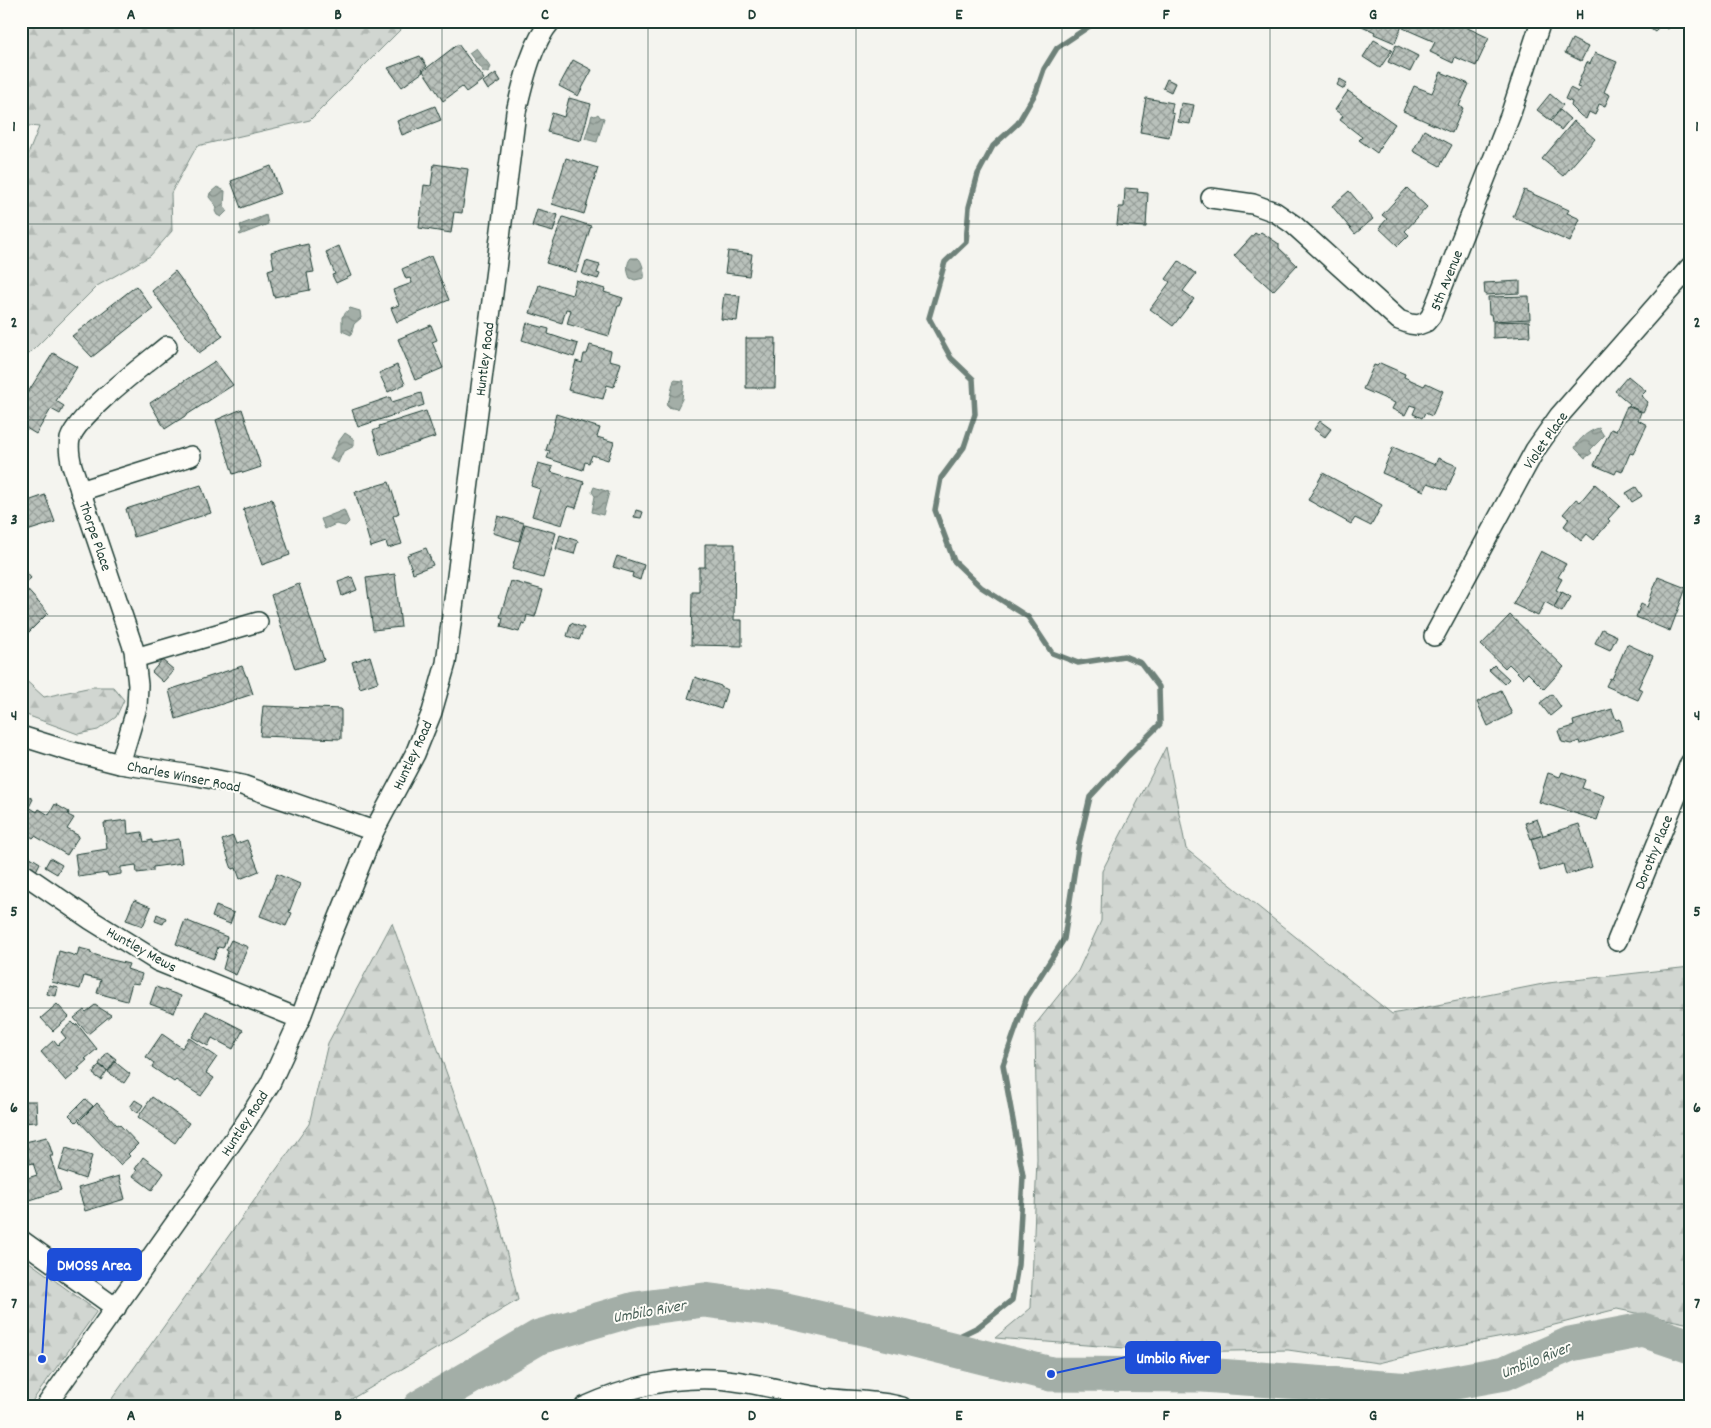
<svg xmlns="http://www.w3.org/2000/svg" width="1711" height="1428" viewBox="0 0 1711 1428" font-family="Dekko,sans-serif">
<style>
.forest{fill:url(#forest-firs);stroke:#788a82}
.water{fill:url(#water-waves);stroke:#6e8179}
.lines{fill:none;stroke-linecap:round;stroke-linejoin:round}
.stream{stroke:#6e8179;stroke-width:5.5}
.river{stroke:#a3aea7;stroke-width:35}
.building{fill:url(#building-cross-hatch);stroke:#1f3d34}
.minor-casing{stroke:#1f3d34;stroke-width:22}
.minor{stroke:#fdfcf7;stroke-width:19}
.grid{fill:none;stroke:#1f3d34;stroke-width:1;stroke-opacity:0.55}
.labels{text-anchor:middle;stroke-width:4;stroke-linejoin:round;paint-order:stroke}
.street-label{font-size:15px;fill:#1f3d34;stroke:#fdfcf7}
.water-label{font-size:16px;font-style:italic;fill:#475f56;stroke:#fdfcf7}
.leader{fill:none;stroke:#1d4ed8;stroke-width:2}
.callout-dot{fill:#1d4ed8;stroke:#fdfcf7;stroke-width:2}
.callout{fill:#1d4ed8;stroke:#1d4ed8;stroke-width:2}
.callout-label{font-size:16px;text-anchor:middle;font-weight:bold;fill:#fff}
.neatline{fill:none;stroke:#1f3d34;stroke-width:2}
.grid-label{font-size:16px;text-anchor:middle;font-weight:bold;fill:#1f3d34}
</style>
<defs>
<pattern id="forest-firs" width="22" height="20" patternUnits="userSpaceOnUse" patternTransform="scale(1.25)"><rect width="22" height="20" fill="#d1d6d1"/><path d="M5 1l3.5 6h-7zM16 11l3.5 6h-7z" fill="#b3b9b4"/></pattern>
<pattern id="water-waves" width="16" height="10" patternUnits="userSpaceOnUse" patternTransform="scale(1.25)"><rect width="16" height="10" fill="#a3aea7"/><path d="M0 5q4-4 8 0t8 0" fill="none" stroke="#848f89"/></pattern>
<pattern id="building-cross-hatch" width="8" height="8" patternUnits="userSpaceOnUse" patternTransform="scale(1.25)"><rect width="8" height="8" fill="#b9c1bb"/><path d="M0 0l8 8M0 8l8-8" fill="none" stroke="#969e99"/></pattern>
</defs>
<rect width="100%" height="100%" fill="#f4f4ef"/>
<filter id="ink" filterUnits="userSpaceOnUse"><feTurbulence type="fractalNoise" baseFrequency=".02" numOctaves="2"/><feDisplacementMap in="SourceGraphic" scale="10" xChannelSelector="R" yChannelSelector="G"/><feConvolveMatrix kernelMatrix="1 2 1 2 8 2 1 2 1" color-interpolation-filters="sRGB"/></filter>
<g filter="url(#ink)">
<g class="forest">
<path d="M21,21H409L310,120L197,146L171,193L172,231L150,256L97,286L21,362V172L39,127L21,125Z"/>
<path d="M21,676L44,697L92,687H113L124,700L116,717L98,730L78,734L21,713Z"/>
<path d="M1166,747L1186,849L1392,1014L1548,983L1690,967V1324L1617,1309L1519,1334L1438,1349L1378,1363L1288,1350L1177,1352L995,1338L1031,1308L1037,1159L1035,1025L1078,971L1101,921L1102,871Z"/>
<path d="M392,923L496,1209L518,1300L338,1407H106L309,1124L328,1043Z"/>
<path d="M21,1256L97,1311L28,1407H21Z"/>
</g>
<g class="water">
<path d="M476,48L491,67L488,73L486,72L484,73L469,53Z"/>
<path d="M598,114L600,117L604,118L597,142L585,139L592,115L595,116Z"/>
<path d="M217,187L225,191L224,206L227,211L221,217L217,215L215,211L217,207L209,197L210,193Z"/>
<path d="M266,215L268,224L240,235L239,234L242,232L240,225Z"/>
<path d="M631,258H638C642,260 645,274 644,278L635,280L630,278C627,272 626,263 631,258Z"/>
<path d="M350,308L360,311L361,318L354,324L351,335L342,331V317Z"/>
<path d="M674,380L684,381L682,399L677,409L668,407L666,403L669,400Z"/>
<path d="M1599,428L1604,436L1591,449L1590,451L1592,453L1585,458L1575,448C1578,439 1590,430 1599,428Z"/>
<path d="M345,433L354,439V446L343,452L338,463L330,459L339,441Z"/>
<path d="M594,487L609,492L603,515L592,512L595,496L592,492Z"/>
<path d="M344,510L349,522L345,526L336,524L325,529L321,519Z"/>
</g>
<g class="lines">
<path class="stream" d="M939,1346L978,1327L1012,1300L1018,1265L1023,1176L1003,1065L1027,997L1064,939L1078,848L1090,797L1128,756L1160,724L1159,687L1141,663L1124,656L1078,663L1052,653L1028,617L981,587L954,561L935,510L941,478L964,447L975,414L973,379L951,358L929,318L945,262L966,242L969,207L978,174L993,146L1018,123L1036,92L1044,69L1057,48L1097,21"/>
<path class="river" d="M420,1407L539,1337L635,1309L704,1300L782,1310L903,1337L1051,1374L1203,1375L1411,1390L1505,1373L1570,1344L1643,1330L1690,1346"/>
</g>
<g class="building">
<path d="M1351,21H1404L1395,43L1374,34L1375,32Z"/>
<path d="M1406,21H1453L1489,38L1476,66L1455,57L1453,63L1430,52L1435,42L1403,28Z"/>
<path d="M1644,21H1674L1668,29L1660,24L1655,32L1642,23Z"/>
<path d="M1572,39L1588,47L1581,61L1565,53Z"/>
<path d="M1374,40L1392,50L1380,68L1363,57Z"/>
<path d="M458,44L484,79L466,92L462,87L443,101L423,71Z"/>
<path d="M1396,45L1418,56L1410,72L1388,62Z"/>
<path d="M1595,53L1617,62L1604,92L1610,95L1605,106L1599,104L1595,115L1589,112L1586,119L1581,116L1571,106L1572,102L1565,99L1570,88L1578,92L1580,88L1577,87L1579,83H1578L1587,62L1590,64Z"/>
<path d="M420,56L427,66L422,70L423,72L402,87L388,68Z"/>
<path d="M573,60L592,70L578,96L559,86Z"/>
<path d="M1441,72L1469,84L1459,106L1463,108L1452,133L1403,111L1414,86L1432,93Z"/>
<path d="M496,73L501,81L488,90L483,82Z"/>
<path d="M1167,79L1175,83L1171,92L1163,88Z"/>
<path d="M1340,79L1347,83L1344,89L1337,85Z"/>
<path d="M1348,91L1395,124L1380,145L1381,146L1377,153L1359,140L1362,137L1340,120L1343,116L1335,110Z"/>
<path d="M1550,94L1563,105L1550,120L1537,110Z"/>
<path d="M569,98L591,104L581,141L547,132L552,113L564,117Z"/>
<path d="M1146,98L1173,103L1171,113L1174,114L1169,137L1140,132Z"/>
<path d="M1181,103L1194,105L1190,124L1178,122Z"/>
<path d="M435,106L441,120L402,135L397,121Z"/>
<path d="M1560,110L1570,119L1561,130L1551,121Z"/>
<path d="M1574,121L1595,139L1563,176L1542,159Z"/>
<path d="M1424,130L1452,145L1440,166L1413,151Z"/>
<path d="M566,158L598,168L584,214L552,204Z"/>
<path d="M434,164L468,169L462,213L454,212L451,233L419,228L424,185L431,186Z"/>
<path d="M271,166L281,193L241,208L231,181Z"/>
<path d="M1125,188L1138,189L1137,192L1148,193L1146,227L1117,225L1119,207H1124Z"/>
<path d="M1407,188L1427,207L1405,231L1409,235L1398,246L1379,228L1387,219L1382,215Z"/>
<path d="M1524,190L1569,210L1567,213L1580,219L1570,242L1513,217Z"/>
<path d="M1349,191L1373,219L1355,234L1332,206Z"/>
<path d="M537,209L558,215L553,232L532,226Z"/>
<path d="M563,217L591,226L576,272L546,263Z"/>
<path d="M1261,232L1279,244V248L1297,265L1273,291L1234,256L1255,233L1258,235Z"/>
<path d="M299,244V246L308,244L314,272L307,273L310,290L274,297L268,270L274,268L271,252Z"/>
<path d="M339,246L351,276L336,283L332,275L335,274L326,252Z"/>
<path d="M728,251L752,254L749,276L725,273Z"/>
<path d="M431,256L449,300L397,322L391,308L399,305L393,290L412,283L410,278L406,279L402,269Z"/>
<path d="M586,261L600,265L597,273L600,274L598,279L582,274Z"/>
<path d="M1179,261L1196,274L1183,291L1194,299L1173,326L1150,309L1170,282L1166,279Z"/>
<path d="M175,271L223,336L199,353L152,291Z"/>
<path d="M576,280L605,289L604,292L623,298L620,306H618L609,336L567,324L571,310L566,309L562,323L530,313L539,285L572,295Z"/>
<path d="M1520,281V293L1485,295L1484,283Z"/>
<path d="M136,286L153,309L92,357L72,336Z"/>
<path d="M724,294L740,296L737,321L721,319Z"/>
<path d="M1529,296L1530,319L1492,321L1491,314H1489L1488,297Z"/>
<path d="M1529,321L1530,336L1493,338V322Z"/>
<path d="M527,323L549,329L548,334L578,344L574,357L522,340Z"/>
<path d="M431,325L437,340L432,342L443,368L415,380L398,339Z"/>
<path d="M746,338H776L775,388H746Z"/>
<path d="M590,345L611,351L609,360L621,363L614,387L607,385L603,399L568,390L576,361L582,363L584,354H587Z"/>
<path d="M53,353L77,367L56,401L64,406L60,414L51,409L36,434L21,425V403Z"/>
<path d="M215,361L233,385L165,429L150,403Z"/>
<path d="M1380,363L1405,374L1404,377L1424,386L1426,383L1443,391L1432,416L1425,413L1422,418L1413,414L1416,407L1410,405L1405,415L1392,409L1395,403L1363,389L1374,365L1377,366Z"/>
<path d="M397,365L405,384L388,392L379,373Z"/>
<path d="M1628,376L1646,391L1641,396L1648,402L1643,412L1629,406L1630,404L1615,391Z"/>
<path d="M421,393L424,405L358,427L352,410L390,397L392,402Z"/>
<path d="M1627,406L1641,412L1638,420L1647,425L1633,454L1630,453L1622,472L1617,470L1615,474L1594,465L1611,429L1616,431Z"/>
<path d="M242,409L261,467L243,473L242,471L233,474L216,420Z"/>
<path d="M426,411L435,437L380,455L373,431L380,428L379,426Z"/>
<path d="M556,414L600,428L597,437L614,442L608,460L592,455L589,463L585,462L583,470L547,458L550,451L546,450L555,422H554Z"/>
<path d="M1320,421L1331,429L1325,437L1314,429Z"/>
<path d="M1393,447L1435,465L1438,458L1457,466L1447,490L1428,483L1424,491L1382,473Z"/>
<path d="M538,463L553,467L551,472L584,482L576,508L568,506L562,525L532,516L540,489L531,486Z"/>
<path d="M1323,473L1382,505L1371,526L1355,518L1351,524L1308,500Z"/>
<path d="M389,482L399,513L393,516L402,544L388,548L386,542L371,547L355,492Z"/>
<path d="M1595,484L1620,506L1608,519L1610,521L1594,540L1587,534L1581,541L1564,526L1569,519L1563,514L1576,499L1580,502Z"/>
<path d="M201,485L211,513L134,537L126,509Z"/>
<path d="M1636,487L1642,496L1632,502L1626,493Z"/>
<path d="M25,490L28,501L45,495L55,522L21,533V491Z"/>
<path d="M272,499L290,555L262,565L243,509Z"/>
<path d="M636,510L643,512L641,518L634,517Z"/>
<path d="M498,516L524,523L519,541L493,533Z"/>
<path d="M525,524L556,533L543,578L512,569Z"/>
<path d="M560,535L578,541L574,554L556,549Z"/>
<path d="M705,544H735L734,620H742V646L691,645L692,592H699V567H705Z"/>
<path d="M426,548L433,565L413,573L407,555Z"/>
<path d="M1541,551L1566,564L1558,577L1562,579L1556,590L1562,593L1554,607L1545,602L1538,616L1513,604Z"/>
<path d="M617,556L644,565L640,580L632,577L633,573L613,567Z"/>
<path d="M25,571L31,578L23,585L48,613L27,634L21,627V574Z"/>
<path d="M395,574L401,627L373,630L366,578Z"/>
<path d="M352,577L357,590L342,596L338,582Z"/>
<path d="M1658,577L1686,588L1670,631L1636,617L1641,604L1647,607Z"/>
<path d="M511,581L543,590L535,617L527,615L525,624L522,623L519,632L501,627L503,618L500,617Z"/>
<path d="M299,584L324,660L295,669L271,595Z"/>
<path d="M1562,592L1571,597L1562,612L1554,608Z"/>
<path d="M1510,615L1564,667L1544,689L1528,673L1523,678L1509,664L1505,668L1481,645Z"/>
<path d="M571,623L584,628L579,640L567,636Z"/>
<path d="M1602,629L1617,636L1610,650L1595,643Z"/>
<path d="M1627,644L1653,656L1638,688L1643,690L1638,700L1606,686L1610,678L1612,679Z"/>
<path d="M370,656L378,682L360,688L352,662Z"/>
<path d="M162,660L174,670L163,682L152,672Z"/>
<path d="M1494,665L1509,679L1504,684L1489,670Z"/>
<path d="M242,666L246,676H247L253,694L176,719L169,690Z"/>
<path d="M695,677L721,686V687L727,690L721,709L688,698Z"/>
<path d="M1501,690L1512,714L1488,726L1477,702Z"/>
<path d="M1552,694L1561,707L1550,716L1540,703Z"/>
<path d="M263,706L341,709V739L260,736Z"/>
<path d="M1612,709L1616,720L1620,719L1623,730L1580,744L1579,741L1571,744L1562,742L1558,731L1574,726L1573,721Z"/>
<path d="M1562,772L1585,780L1582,788L1605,796L1597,820L1539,802L1548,773L1560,777Z"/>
<path d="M21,792L33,799L29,807L37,812L39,809L49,815L55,804L69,812L68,815L74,818L67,829L79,836L67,855L35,836L33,838L21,831Z"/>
<path d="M1537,819L1543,835L1531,839L1525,823Z"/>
<path d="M127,820L128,834L142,832L144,842L152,840V843L179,839L182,863L153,867V871L137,873L136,865L121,867V874L108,876L107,873L78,877L75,854L107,849L104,823Z"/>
<path d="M1579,824L1592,867L1566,875L1563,864L1540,871L1531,839Z"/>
<path d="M233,836L236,844L247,840L259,871L240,879L236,868L232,869L222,840Z"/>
<path d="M27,855L40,863L36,871L23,863Z"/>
<path d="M50,858L62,865L57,874L45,867Z"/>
<path d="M277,874L300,884L289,912L292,913L286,926L260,916Z"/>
<path d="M134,900L151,907L143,926L126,920Z"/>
<path d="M216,906L234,913L230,924L212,917Z"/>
<path d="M157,914L166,918L163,924L155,921Z"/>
<path d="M185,920L227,937L223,948L218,947L214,959L176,944Z"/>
<path d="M231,940L248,947L236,975L223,969L228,951L226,950Z"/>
<path d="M79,948L91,951L90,953L108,959L129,964L127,969L142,974L139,984L132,983L127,1001L97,993L101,980L84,976L80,989L52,982L59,951L77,956Z"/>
<path d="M49,985L58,987L56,996L47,994Z"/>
<path d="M156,987L181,996L174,1013L150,1004Z"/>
<path d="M57,1004L69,1017L53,1031L41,1018Z"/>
<path d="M95,1005L111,1015L88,1034L74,1018L84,1010L86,1012Z"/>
<path d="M206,1011L243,1030L233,1049L212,1038L208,1046L192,1037Z"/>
<path d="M72,1022L76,1026L77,1024L97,1049L85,1059L87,1060L78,1068L80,1069L66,1081L41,1052L54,1040L58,1045L66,1038L61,1032Z"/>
<path d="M162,1034L182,1048L189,1038L217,1057L206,1073L214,1078L201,1096L176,1080L174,1082L152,1067L154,1063L146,1057Z"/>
<path d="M107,1052L116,1059L108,1071L99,1064Z"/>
<path d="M115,1062L130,1074L124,1083L108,1072Z"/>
<path d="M99,1065L107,1071L101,1080L93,1074Z"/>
<path d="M152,1097L189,1123L175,1143L138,1117Z"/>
<path d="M85,1099L93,1106L76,1122L69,1115Z"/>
<path d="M135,1100L143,1105L138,1113L130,1107Z"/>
<path d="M21,1101H36L37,1122L21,1123Z"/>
<path d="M97,1103L117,1125L119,1124L138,1144L128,1154L130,1156L120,1165L79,1121Z"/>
<path d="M47,1137L53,1156H50L61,1190L24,1202L21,1194V1180L37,1175L33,1163L30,1164L26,1150L28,1149L25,1142Z"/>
<path d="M66,1148L92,1156L85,1179L59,1170Z"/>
<path d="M143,1157L164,1173L152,1190L133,1176L137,1170L135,1169Z"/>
<path d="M119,1176L125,1199L85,1211L78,1188Z"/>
</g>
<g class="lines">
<defs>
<g id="minor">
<path d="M1211,198L1253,204L1275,212L1294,225L1399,320L1410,324L1418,325L1426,322L1431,316L1510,116L1541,21"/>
<path d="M80,491L191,456"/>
<path d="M1434,636L1535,450L1559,416L1690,267"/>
<path d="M135,658L258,622"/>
<path d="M21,736L69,751L120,764L198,776L242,785L374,831"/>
<path d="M120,764L137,707L138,685L134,650L72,466C70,458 68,448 70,439C78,414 144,365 167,346"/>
<path d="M21,872L91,920L157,961L300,1019"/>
<path d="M1617,941L1690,763"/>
<path d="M21,1240L116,1308"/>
<path d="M45,1407L212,1171L246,1122L270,1084L300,1019L328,944L374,831L415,754L432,712L446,663L516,112C523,83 531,44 551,21"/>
<path d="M584,1407C627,1388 667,1377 714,1379C748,1380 784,1392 819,1397C847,1402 874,1399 902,1407"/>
</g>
</defs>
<use href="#minor" class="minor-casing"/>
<use href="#minor" class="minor"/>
</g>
</g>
<path class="grid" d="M234,21V1407M442,21V1407M648,21V1407M856,21V1407M1062,21V1407M1270,21V1407M1476,21V1407M21,224H1690M21,420H1690M21,616H1690M21,812H1690M21,1008H1690M21,1204H1690"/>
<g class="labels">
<g class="street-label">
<text transform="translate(1446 280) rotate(-68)" y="5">5th Avenue</text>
<text transform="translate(484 359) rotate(-83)" y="5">Huntley Road</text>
<text transform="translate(1545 440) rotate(-55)" y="5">Violet Place</text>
<text transform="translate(96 536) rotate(71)" y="5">Thorpe Place</text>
<text transform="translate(412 755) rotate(-65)" y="5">Huntley Road</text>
<text transform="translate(184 776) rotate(11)" y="5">Charles Winser Road</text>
<text transform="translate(1653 852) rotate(-68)" y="5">Dorothy Place</text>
<text transform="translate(142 949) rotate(29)" y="5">Huntley Mews</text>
<text transform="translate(244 1123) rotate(-57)" y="5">Huntley Road</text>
</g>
<g class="water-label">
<text transform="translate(649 1310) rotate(-10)" y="6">Umbilo River</text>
<text transform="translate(1535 1359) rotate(-22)" y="6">Umbilo River</text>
</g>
</g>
<path class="leader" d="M42 1359L48 1264M1051 1374L1126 1357"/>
<g class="callout-dot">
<circle cx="42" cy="1359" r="5"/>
<circle cx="1051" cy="1374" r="5"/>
</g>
<g class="callout">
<rect x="48" y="1249" width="93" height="31" rx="5"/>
<rect x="1126" y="1342" width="94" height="31" rx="5"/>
</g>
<g class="callout-label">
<text x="94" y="1270">DMOSS Area</text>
<text x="1173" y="1363">Umbilo River</text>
</g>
<rect width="1711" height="1428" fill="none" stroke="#fdfcf7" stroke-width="55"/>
<rect x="28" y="28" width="1656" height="1372" class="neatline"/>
<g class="grid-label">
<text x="131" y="19">A</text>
<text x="338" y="19">B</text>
<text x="545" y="19">C</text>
<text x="752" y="19">D</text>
<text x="959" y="19">E</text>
<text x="1166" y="19">F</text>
<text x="1373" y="19">G</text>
<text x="1580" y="19">H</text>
<text x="14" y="131">1</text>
<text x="1697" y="131">1</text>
<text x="14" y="327">2</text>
<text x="1697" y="327">2</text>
<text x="14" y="524">3</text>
<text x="1697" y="524">3</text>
<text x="14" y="720">4</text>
<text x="1697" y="720">4</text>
<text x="14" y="916">5</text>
<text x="1697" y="916">5</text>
<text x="14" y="1112">6</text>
<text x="1697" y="1112">6</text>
<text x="14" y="1308">7</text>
<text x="1697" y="1308">7</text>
<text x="131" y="1420">A</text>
<text x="338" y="1420">B</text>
<text x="545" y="1420">C</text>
<text x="752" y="1420">D</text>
<text x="959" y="1420">E</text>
<text x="1166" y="1420">F</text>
<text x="1373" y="1420">G</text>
<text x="1580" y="1420">H</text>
</g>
</svg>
